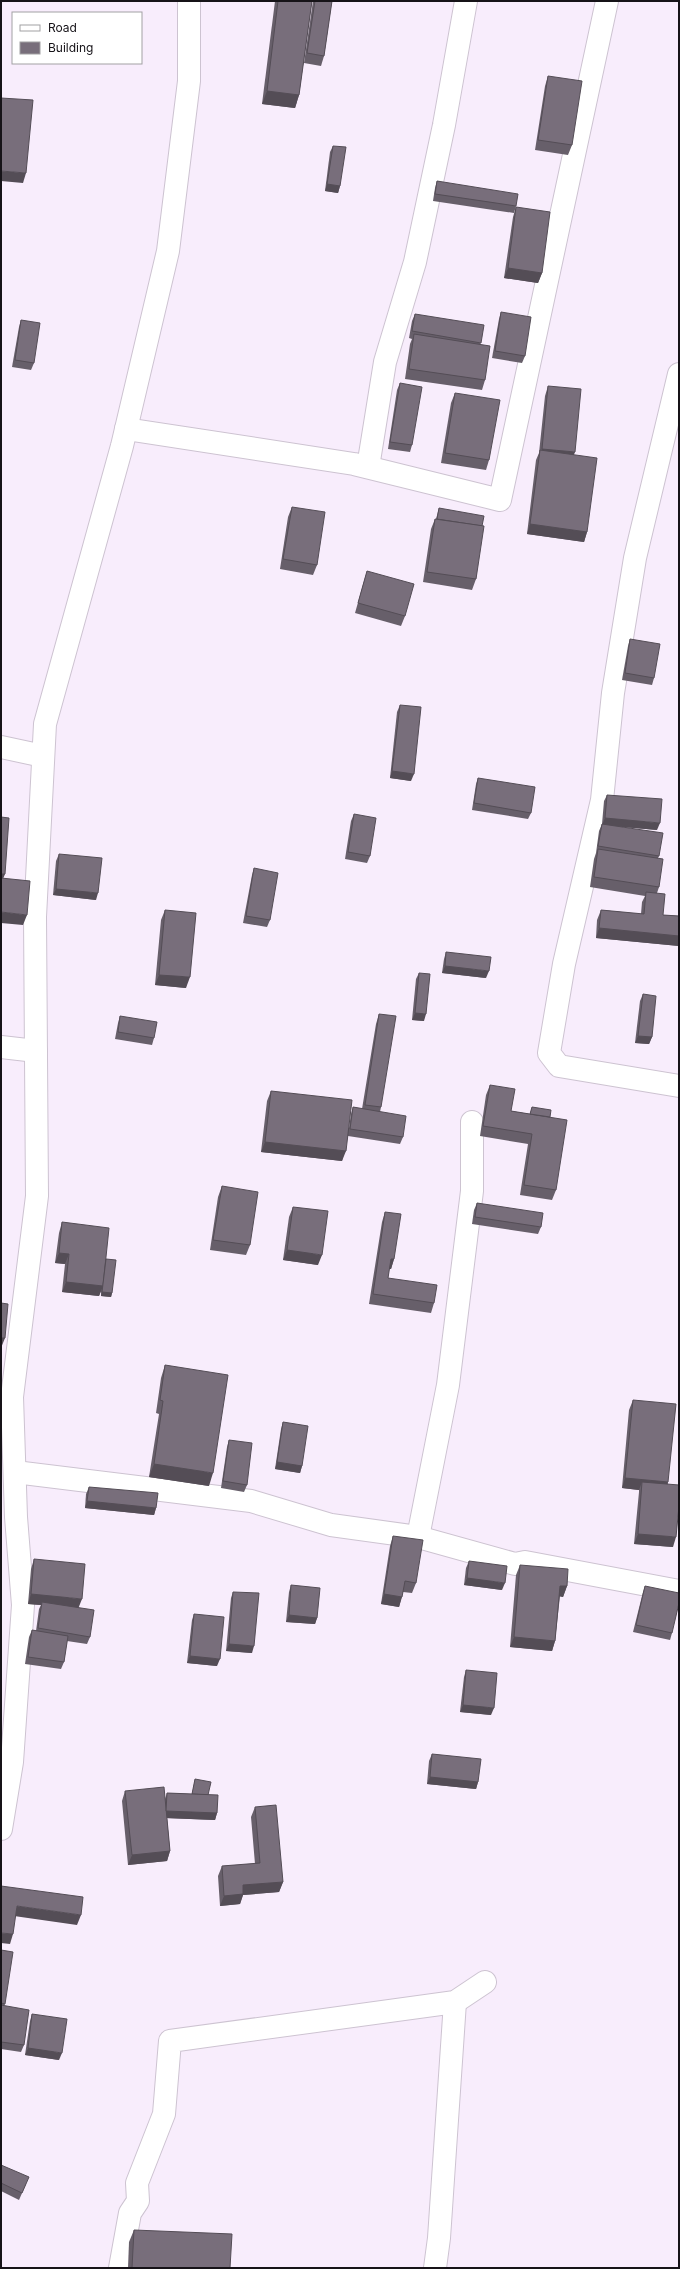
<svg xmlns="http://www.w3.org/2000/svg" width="680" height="2269" viewBox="0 0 680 2269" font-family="Inter,sans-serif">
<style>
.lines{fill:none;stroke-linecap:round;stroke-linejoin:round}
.minor-casing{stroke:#cdc3d1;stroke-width:24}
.minor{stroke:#fff;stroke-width:22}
.wall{fill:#675f6a}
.shaded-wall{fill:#544d56}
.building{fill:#786e7b;stroke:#544d56}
</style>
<rect width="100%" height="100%" fill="#f8edfc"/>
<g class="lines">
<defs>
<g id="minor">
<path d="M679,374L635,558L613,693L602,800L564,964L549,1053L559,1066L679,1086"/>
<path d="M126,429L354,464L500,500L607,1"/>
<path d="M368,467L385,362L415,262L444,125L466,1"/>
<path d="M1,747L43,756"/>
<path d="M1,1047L36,1051"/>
<path d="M15,1472L251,1501L331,1525L418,1537L515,1564L525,1562L679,1591"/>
<path d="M418,1537L448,1385L472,1191V1122"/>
<path d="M1,1829L12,1762L23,1605L16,1517L12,1397L37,1196L35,917L45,724L122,446L168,251L189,81V1"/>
<path d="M120,2268L130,2213L138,2201L137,2183L164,2114L170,2041L455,2002L485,1982"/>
<path d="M435,2268L439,2238L455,2002"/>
</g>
</defs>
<use href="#minor" class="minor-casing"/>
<use href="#minor" class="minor"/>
</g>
<g class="wall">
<path d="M275,1H312L299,95L295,108L262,104Z"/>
<path d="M313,1H332L324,56L321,66L304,63Z"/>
<path d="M548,76L572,145L568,155L535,150L545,86Z"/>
<path d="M333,146L340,186L338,193L325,191L330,152Z"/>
<path d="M437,181L516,206L514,213L433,201L435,188Z"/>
<path d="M516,207L542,273L538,283L504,278L513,217Z"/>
<path d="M501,312L525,356L522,363L492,358L499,319Z"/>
<path d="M415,314L481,343L480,344L485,380L482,390L405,379L410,344L412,339L409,338L412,321Z"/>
<path d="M21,320L34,363L31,370L12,367L19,327Z"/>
<path d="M400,383L412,445L410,452L388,449L397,390Z"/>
<path d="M548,386L574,455L587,532L584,542L527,534L536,460L539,453L545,396Z"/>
<path d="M455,393L489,460L486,470L441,463L451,403Z"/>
<path d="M292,507L317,565L313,575L280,569L288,517Z"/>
<path d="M439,508L482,526L476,579L472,590L423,582L431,529L435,519H436Z"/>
<path d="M367,571L405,616L401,626L355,613L364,581Z"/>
<path d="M630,639L654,678L652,685L622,680L628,646Z"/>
<path d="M400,705L411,781L390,778L397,712Z"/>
<path d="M478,778L531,813L528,819L472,810L476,784Z"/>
<path d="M607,795L657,830L622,827L659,856L658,858L659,887L657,893L663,915L679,916V946L596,938L597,920L601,910L641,914L642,902L645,896L590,887L594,859L596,853L599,831L602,824L604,801Z"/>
<path d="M354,814L370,856L367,863L345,859L351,821Z"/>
<path d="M59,854L96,900L53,895L56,861Z"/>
<path d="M254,868L270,920L267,927L243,923L252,875Z"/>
<path d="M165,910L186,988L155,985L161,920Z"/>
<path d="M446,952L486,978L442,973L444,959Z"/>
<path d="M419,973L424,1021L412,1020L416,979Z"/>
<path d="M643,994L652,1037L649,1044L635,1043L640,1001Z"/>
<path d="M379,1014L381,1107L380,1112L403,1137L400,1144L348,1136L342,1161L261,1152L267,1101L271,1091L349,1128L351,1114L353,1107L362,1109L376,1024Z"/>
<path d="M120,1016L154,1038L152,1045L115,1039L118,1023Z"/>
<path d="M490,1085L511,1111L530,1114L532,1107L550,1117L556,1190L552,1200L520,1195L528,1144L480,1136L486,1095Z"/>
<path d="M222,1186L250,1245L246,1255L210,1250L218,1197Z"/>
<path d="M477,1203L541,1227L538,1234L472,1224L474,1210Z"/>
<path d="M293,1207L318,1265L283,1260L289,1217Z"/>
<path d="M385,1212L394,1259L391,1269H389L388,1278L434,1303L431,1313L369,1304L382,1222Z"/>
<path d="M62,1222L106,1259L112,1293L111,1297L101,1296V1291L99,1296L62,1292L65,1264L55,1263L59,1233Z"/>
<path d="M165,1365L209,1486L149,1477L159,1414L156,1413L161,1378Z"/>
<path d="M633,1400L668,1484L673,1547L634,1544L639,1492V1490L622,1488L629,1410Z"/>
<path d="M283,1422L302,1466L300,1473L275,1469L281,1429Z"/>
<path d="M229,1440L247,1485L244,1492L221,1488L227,1447Z"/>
<path d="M89,1487L156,1508L154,1515L85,1508L86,1494Z"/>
<path d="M393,1536L416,1583L412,1593L403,1592L399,1607L381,1604L390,1546Z"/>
<path d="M34,1559L78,1608L90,1637L87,1644L67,1641L64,1662L61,1669L25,1664L29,1637L32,1630L36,1631L39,1609L41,1605L28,1604L31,1569Z"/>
<path d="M469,1561L502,1590L464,1585L466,1568Z"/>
<path d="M520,1565L567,1586L563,1597L560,1596L555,1641L552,1651L510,1647L516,1575Z"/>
<path d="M291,1585L317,1618L315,1624L286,1622L289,1592Z"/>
<path d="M645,1586L672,1633L670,1640L633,1632L643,1592Z"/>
<path d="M233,1592L252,1653L226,1651L231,1598Z"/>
<path d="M194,1614L217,1666L187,1663L192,1620Z"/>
<path d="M466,1670L491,1715L460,1712L464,1677Z"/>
<path d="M432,1754L478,1782L476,1789L427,1784L429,1761Z"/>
<path d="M195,1779L208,1795L217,1813L215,1820L167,1818L170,1851L167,1861L128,1865L122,1801L125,1791L165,1799L167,1793L192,1794Z"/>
<path d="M255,1807L283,1882L279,1892L243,1895L240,1904L220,1906L218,1876L222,1866L255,1864L251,1817Z"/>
<path d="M1,1950L5,2004L4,2006L24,2045L21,2052L1,2049Z"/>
<path d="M32,2014L59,2060L25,2055L30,2021Z"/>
<path d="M1,2165L26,2184L19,2200L1,2191Z"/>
<path d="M134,2230L230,2268H128L129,2242Z"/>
</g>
<g class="shaded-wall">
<path d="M267,91L299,95L295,108L262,104Z"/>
<path d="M1,171L26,173L23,183L1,181Z"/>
<path d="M327,184L340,186L338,193L325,191Z"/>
<path d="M508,268L542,273L538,283L504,278Z"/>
<path d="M542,449L575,452L571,462L539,458Z"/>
<path d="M530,524L587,532L584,542L527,534Z"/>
<path d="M392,771L414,774L411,781L390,778Z"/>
<path d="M605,818L660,823L657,830L602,825Z"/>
<path d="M1,874H5L1,884Z"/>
<path d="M56,889L98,893L96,900L53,895Z"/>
<path d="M1,912L27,915L23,925L1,923Z"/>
<path d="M599,928L679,936V946L596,938Z"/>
<path d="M445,966L489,971L486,978L442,973Z"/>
<path d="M159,975L190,977L186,988L155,985Z"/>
<path d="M415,1013L426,1014L424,1021L412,1020Z"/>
<path d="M638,1036L652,1037L649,1044L635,1043Z"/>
<path d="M265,1142L346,1151L342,1161L261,1152Z"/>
<path d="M287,1250L322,1255L318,1265L283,1260Z"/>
<path d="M59,1253L69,1254L65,1264L55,1263Z"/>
<path d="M391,1259H394L391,1269H387Z"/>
<path d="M66,1282L103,1286L99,1296L62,1292Z"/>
<path d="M102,1292L112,1293L111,1297L101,1296Z"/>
<path d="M1,1338H5L1,1348Z"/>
<path d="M277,1462L302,1466L300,1473L275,1469Z"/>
<path d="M154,1464L213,1473L209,1486L149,1477Z"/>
<path d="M625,1478L668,1482L665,1492L642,1482L639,1490L622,1488Z"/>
<path d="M87,1501L156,1508L154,1515L85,1508Z"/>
<path d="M638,1534L676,1537L673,1547L634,1544Z"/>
<path d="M467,1578L505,1583L502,1590L464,1585Z"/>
<path d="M560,1586H567L563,1597L557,1596Z"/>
<path d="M31,1594L82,1599L78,1609L42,1602L41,1605L28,1604Z"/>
<path d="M384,1594L402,1597L399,1607L381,1604Z"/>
<path d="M289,1615L317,1618L315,1624L286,1622Z"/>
<path d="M514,1637L555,1641L552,1651L510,1647Z"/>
<path d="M229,1644L254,1646L252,1653L226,1651Z"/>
<path d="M190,1656L220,1659L217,1666L187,1663Z"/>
<path d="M463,1705L494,1708L491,1715L460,1712Z"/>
<path d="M430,1777L478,1782L476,1789L427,1784Z"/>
<path d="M166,1811L217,1813L215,1820L164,1818Z"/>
<path d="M170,1851L167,1861L128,1865L132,1855Z"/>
<path d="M283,1882L279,1892L243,1895L240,1904L220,1906L224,1896L243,1885Z"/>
<path d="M17,1906L81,1915L77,1925L14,1916Z"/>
<path d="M1,1933L13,1934L10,1944L1,1943Z"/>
<path d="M28,2048L62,2053L59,2060L25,2055Z"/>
</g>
<g class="building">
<path d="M278,1H312L299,95L267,91Z"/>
<path d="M315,1H332L324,56L307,53Z"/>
<path d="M548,76L582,81L572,145L538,140Z"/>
<path d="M1,98L33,100L26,173L1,171Z"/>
<path d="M333,146L346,147L340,186L327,184Z"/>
<path d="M437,181L518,194L516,206L435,194Z"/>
<path d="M516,207L550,212L542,273L508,268Z"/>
<path d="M501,312L531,317L525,356L495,351Z"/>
<path d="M415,314L484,325L481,343L412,331Z"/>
<path d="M21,320L40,323L34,363L15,360Z"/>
<path d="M414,334L490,346L485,380L409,369Z"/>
<path d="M400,383L422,387L412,445L390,442Z"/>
<path d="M548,386L581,389L575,452L542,449Z"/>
<path d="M455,393L500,400L489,460L445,453Z"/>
<path d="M540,450L597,458L587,532L530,524Z"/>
<path d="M292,507L325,512L317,565L283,559Z"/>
<path d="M439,508L484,516L482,526L437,519Z"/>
<path d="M435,519L484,526L476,579L427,572Z"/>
<path d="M367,571L414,584L405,616L358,603Z"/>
<path d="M630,639L660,644L654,678L625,673Z"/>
<path d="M400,705L421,707L414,774L392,771Z"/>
<path d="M478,778L535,787L531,813L474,803Z"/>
<path d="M607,795L662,799L660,823L605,818Z"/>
<path d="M354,814L376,818L370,856L348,852Z"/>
<path d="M1,817L9,818L5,874H1Z"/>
<path d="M602,824L663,833L659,856L598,846Z"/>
<path d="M598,849L663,859L659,887L594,877Z"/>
<path d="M59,854L102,858L98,893L56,889Z"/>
<path d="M254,868L278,873L270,920L246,916Z"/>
<path d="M1,878L30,881L27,915L1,912Z"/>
<path d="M646,892L665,894L663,915L679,916V936L599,928L601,910L644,914Z"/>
<path d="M165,910L196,913L190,977L159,975Z"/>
<path d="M446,952L491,957L489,971L445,966Z"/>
<path d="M419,973L430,974L426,1014L415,1013Z"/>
<path d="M643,994L656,996L652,1037L638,1036Z"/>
<path d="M379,1014L396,1016L381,1107L365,1105Z"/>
<path d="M120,1016L157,1022L154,1038L118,1032Z"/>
<path d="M490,1085L515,1089L511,1111L567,1120L556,1190L524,1185L532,1134L483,1126Z"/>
<path d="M271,1091L352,1100L346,1151L265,1142Z"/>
<path d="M353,1107L406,1116L403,1137L350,1129Z"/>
<path d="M532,1107L551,1110L550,1117L530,1114Z"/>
<path d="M222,1186L258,1192L250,1245L213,1240Z"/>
<path d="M477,1203L543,1213L541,1227L475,1217Z"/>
<path d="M293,1207L328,1211L322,1255L287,1250Z"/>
<path d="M385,1212L401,1214L394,1259H391L388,1278L437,1285L434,1303L373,1294Z"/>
<path d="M62,1222L109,1228L103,1286L66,1282L69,1254L59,1253Z"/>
<path d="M106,1259L116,1260L112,1293L102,1292Z"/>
<path d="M1,1303L8,1304L5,1338H1Z"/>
<path d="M165,1365L228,1375L213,1473L154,1464L163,1401L160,1400Z"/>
<path d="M633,1400L676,1404L668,1482L625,1478Z"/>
<path d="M283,1422L308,1426L302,1466L277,1462Z"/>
<path d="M229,1440L252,1443L247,1485L223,1481Z"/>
<path d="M642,1482L679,1485V1506L676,1537L638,1534Z"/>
<path d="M89,1487L158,1493L156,1508L87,1501Z"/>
<path d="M393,1536L423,1540L416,1583L405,1581L402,1597L384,1594Z"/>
<path d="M34,1559L85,1564L82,1599L31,1594Z"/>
<path d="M469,1561L507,1566L505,1583L467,1578Z"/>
<path d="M520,1565L568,1569L567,1586H560L555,1641L514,1637Z"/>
<path d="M291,1585L320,1588L317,1618L289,1615Z"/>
<path d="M645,1586L679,1593V1603L672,1633L636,1625Z"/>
<path d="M233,1592L259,1593L254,1646L229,1644Z"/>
<path d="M42,1602L94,1610L90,1637L38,1628Z"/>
<path d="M194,1614L224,1617L220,1659L190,1656Z"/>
<path d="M32,1630L68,1636L64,1662L28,1657Z"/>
<path d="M466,1670L497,1673L494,1708L463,1705Z"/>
<path d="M432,1754L481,1759L478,1782L430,1777Z"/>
<path d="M195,1779L211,1782L208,1795L192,1794Z"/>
<path d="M164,1787L170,1851L132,1855L125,1791Z"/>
<path d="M167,1793L218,1795L217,1813L166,1811Z"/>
<path d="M276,1805L283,1882L243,1885V1894L224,1896L222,1866L260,1863L255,1807Z"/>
<path d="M1,1886L83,1897L81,1915L17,1906L13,1934L1,1933Z"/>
<path d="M1,1950L13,1952L5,2004L1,2003Z"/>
<path d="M1,2005L29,2010L24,2045L1,2042Z"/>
<path d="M32,2014L67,2019L62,2053L28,2048Z"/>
<path d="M1,2165L29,2177L22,2193L1,2183Z"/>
<path d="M134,2230L232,2234L230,2268H132Z"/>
</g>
<rect width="680" height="2269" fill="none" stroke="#161318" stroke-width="4"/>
<rect x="12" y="12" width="130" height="52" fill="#ffffff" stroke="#a2a1a3"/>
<rect x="20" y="25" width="20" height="6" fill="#ffffff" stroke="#a2a1a3"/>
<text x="48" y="32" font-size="12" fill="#161318">Road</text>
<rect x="20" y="42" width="20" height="12" fill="#786e7b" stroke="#a2a1a3"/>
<text x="48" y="52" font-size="12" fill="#161318">Building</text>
</svg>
